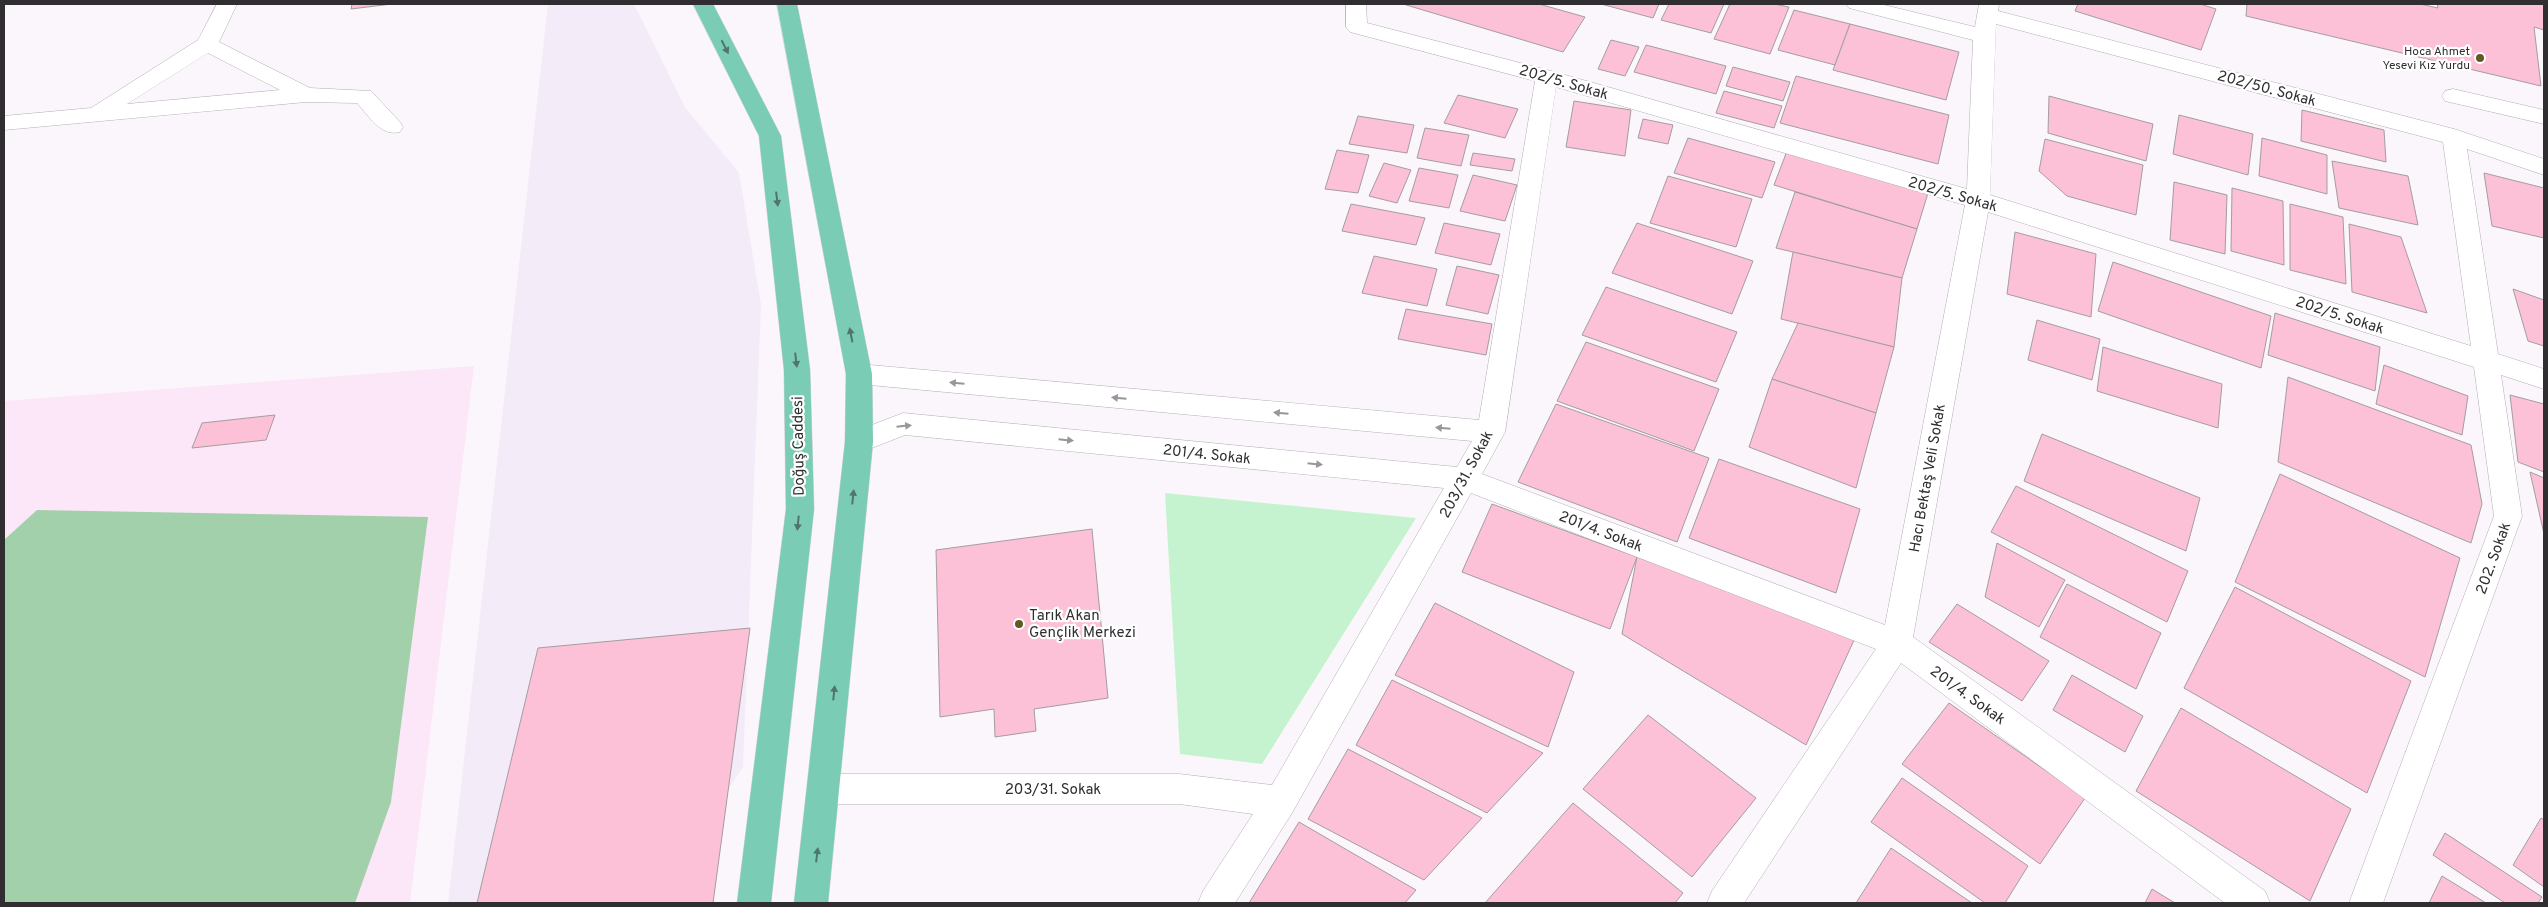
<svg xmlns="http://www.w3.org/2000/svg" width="2548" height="907" viewBox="0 0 2548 907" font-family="Overpass,sans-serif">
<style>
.built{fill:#f4ebf8}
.education{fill:#fbe7f7}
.green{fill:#c6f3cf}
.forest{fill:#a1d0aa}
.building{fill:#fcc1d6;stroke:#a49d9f}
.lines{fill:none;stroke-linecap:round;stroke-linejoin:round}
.minor-casing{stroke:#b3aeb4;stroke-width:1}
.major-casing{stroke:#d6d5d6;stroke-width:1}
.minor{fill:#fff;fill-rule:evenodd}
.major{fill:#7accb5;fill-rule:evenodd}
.oneway{fill:#51756c}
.oneway2{fill:#989698}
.poi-dot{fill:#645824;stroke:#fff;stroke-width:2}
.labels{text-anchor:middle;stroke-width:4.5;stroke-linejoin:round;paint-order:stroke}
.far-poi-label{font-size:12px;fill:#302e31;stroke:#fff;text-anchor:end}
.street-label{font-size:15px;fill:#302e31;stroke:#fff}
.poi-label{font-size:15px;fill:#302e31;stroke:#fff;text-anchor:start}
</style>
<rect width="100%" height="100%" fill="#fbf6fc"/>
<path class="built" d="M548,4H634L685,107L739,173L761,305L743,767L652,903H448Z"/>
<path class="education" d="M474,366L410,903H4V401Z"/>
<path class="green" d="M1165,493L1416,518L1262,764L1180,754Z"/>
<path class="forest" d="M37,510L428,517L391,802L355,903H4V540Z"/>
<g class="building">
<path d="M352,4H392L351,9Z"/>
<path d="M1403,4H1539L1585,17L1563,52Z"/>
<path d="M1601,4H1659L1653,18Z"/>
<path d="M1669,4H1724L1711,33L1661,20Z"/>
<path d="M1730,4H1774L1789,7L1770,54L1714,39Z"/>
<path d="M2078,4H2200L2216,9L2201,50L2075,11Z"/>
<path d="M2247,4H2420L2438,8L2437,4H2544V30L2534,27L2541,86L2246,16Z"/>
<path d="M1794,10L1850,24L1835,65L1778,50Z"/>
<path d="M1850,24L1959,52L1946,100L1833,70Z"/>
<path d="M1611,40L1639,47L1625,76L1598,69Z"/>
<path d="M1646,45L1726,66L1716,94L1634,72Z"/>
<path d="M1733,67L1790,82L1783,101L1726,86Z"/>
<path d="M1796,76L1949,115L1938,164L1780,123Z"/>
<path d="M1724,91L1782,106L1774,128L1716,113Z"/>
<path d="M1458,95L1518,109L1505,138L1444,123Z"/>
<path d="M2049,96L2153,124L2146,161L2048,133Z"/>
<path d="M1574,101L1631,110L1625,156L1566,147Z"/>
<path d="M2302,110L2384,130L2386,162L2301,141Z"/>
<path d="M2179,115L2253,134L2248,175L2173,154Z"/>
<path d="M1358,116L1414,125L1407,153L1349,144Z"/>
<path d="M1643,119L1673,125L1668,144L1638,138Z"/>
<path d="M1425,128L1469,135L1461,166L1417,158Z"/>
<path d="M1688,138L1775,162L1762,198L1674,173Z"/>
<path d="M2262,138L2327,155V194L2259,176Z"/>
<path d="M2045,139L2143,165L2136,215L2067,196L2039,171Z"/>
<path d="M1337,150L1369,155L1358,193L1325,189Z"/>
<path d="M1787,151L1928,193L1917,229L1774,185Z"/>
<path d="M1473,153L1515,159L1512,171L1470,165Z"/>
<path d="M2332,161L2408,176L2418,225L2339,208Z"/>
<path d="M1384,163L1411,170L1397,203L1369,196Z"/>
<path d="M1419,168L1458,175L1449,208L1409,201Z"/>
<path d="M2484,173L2544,188V238L2492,226Z"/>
<path d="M1473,175L1517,185L1505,221L1460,211Z"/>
<path d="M1668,176L1752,199L1736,247L1650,223Z"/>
<path d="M2174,182L2227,195L2225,254L2170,240Z"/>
<path d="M2232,188L2283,201L2284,265L2231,251Z"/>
<path d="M1795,192L1917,229L1902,278L1776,248Z"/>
<path d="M1351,204L1425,218L1416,245L1342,231Z"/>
<path d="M2290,204L2343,217L2346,284L2290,270Z"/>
<path d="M1444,223L1500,234L1491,265L1435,253Z"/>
<path d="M1637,223L1753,261L1732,314L1612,273Z"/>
<path d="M2349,224L2401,237L2427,313L2352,292Z"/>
<path d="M2015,232L2096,254L2091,317L2007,294Z"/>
<path d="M1793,252L1902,278L1894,347L1781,319Z"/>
<path d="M1374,256L1437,269L1427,306L1362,293Z"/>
<path d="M2113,262L2271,316L2261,368L2098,311Z"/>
<path d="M1457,266L1499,275L1488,314L1446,305Z"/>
<path d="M1606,287L1737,332L1716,382L1582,335Z"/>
<path d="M2513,289L2544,300V346L2528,341Z"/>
<path d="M1406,309L1492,324L1486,355L1398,339Z"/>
<path d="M2275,313L2380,347L2375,391L2268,355Z"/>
<path d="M2037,320L2100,339L2092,380L2028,360Z"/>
<path d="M1798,323L1894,347L1876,413L1772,379Z"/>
<path d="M1586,342L1719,389L1694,451L1557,401Z"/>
<path d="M2103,347L2222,384L2218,428L2097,391Z"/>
<path d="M2384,365L2468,396L2462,435L2376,404Z"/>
<path d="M2288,377L2471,445L2482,504L2471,543L2278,462Z"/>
<path d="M1772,379L1876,413L1856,488L1749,447Z"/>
<path d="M2510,395L2544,404V472L2518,462Z"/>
<path d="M1556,404L1709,458L1677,542L1518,482Z"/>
<path d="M275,415L266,440L192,448L202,423Z"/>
<path d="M2042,434L2200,498L2186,551L2024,481Z"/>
<path d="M1719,459L1860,509L1836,593L1689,538Z"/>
<path d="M2530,472L2544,478V534Z"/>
<path d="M2280,474L2460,558L2425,677L2235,582Z"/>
<path d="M2016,486L2188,571L2167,622L1991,532Z"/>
<path d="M1492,504L1637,557L1610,629L1462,572Z"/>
<path d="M1092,529L1108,698L1034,709L1036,731L995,737L994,709L940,717L936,550Z"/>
<path d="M1997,543L2065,580L2039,627L1985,597Z"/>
<path d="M1637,557L1855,638L1806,745L1622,634Z"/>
<path d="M2067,584L2161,633L2136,689L2040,637Z"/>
<path d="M2235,587L2411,681L2367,793L2184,688Z"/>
<path d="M1435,603L1574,672L1548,747L1395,675Z"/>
<path d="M1957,604L2049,661L2022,701L1929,642Z"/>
<path d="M750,628L713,903H477L538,648Z"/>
<path d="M2072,675L2143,716L2125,752L2053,710Z"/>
<path d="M1392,680L1543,753L1487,813L1356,745Z"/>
<path d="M1949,703L2085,798L2040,864L1902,764Z"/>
<path d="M2181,708L2351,809L2310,901L2136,791Z"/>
<path d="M1648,715L1756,798L1692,877L1583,789Z"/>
<path d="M1348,749L1482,818L1424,880L1308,819Z"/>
<path d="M1902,778L2028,866L2005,903H1985L1871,822Z"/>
<path d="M1573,803L1683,893L1675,903H1485Z"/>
<path d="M2541,818L2544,820V887L2513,865Z"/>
<path d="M1299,822L1416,890L1405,903H1249Z"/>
<path d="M2445,833L2542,897L2538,903H2505L2433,855Z"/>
<path d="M1891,848L1972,903H1856Z"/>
<path d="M2442,876L2486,903H2429Z"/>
<path d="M2152,889L2175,903H2145Z"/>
</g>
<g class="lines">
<defs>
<g id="minor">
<path d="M217,4H237L219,42L310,88L371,91L400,122L403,127L400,132C381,137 369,116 357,103L306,102L4,130V116L91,108L198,40ZM208,53L280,90L127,104Z"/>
<path d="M1346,4H1366L1367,23L1555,72L1967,189L1973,40L1849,8L1846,4H1880L1975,27L1979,4H1999L1998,11L2454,129L2544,159V175L2467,149L2498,354L2544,369V389L2501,375L2522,516L2383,903H2349L2494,516L2474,367L1988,212L1913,637L2265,891L2270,903H2225L1901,663L1744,903H1707L1712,891L1876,649L1471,493L1292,813L1235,903H1198L1203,891L1253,814L1179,804H824L812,800L808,789L812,778L824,774H1179L1272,785L1444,488L905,435L859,453L849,450L845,442L849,434L903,413L1457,467L1472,441L859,384L850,381L846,374L850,367L859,364L1479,420L1535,81L1350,32L1346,27ZM1996,24L2443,142L2471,346L1990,195ZM1556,87L1965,205L1885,625L1482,474L1505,432Z"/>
<path d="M2453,89L2544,110V124L2445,101L2442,96L2445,91Z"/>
</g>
<g id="major">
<path d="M693,4H713L781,136L810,370L814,509L771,903H737L786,509L784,370L759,136Z"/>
<path d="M777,4H797L872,374L873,442L828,903H794L845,442L846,374Z"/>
</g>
</defs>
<use href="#minor" class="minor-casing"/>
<use href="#major" class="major-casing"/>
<use href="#minor" class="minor"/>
<use href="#major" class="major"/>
</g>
<defs><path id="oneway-solid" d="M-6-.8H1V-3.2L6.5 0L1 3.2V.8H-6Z" transform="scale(1.25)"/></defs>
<g class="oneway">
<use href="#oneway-solid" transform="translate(725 47) rotate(63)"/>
<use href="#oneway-solid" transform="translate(777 199) rotate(83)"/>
<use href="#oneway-solid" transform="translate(851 335) rotate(-101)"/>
<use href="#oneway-solid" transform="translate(796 360) rotate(83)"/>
<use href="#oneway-solid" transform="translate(853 497) rotate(-84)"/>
<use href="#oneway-solid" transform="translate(798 523) rotate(96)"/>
<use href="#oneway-solid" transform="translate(834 693) rotate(-84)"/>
<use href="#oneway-solid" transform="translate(817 855) rotate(-83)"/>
</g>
<g class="oneway2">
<use href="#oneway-solid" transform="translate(957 383) rotate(-175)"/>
<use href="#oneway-solid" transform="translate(1119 398) rotate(-175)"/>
<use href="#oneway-solid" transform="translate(1281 413) rotate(-175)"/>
<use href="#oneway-solid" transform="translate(904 426) rotate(-6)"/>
<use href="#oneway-solid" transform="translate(1443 428) rotate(-175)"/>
<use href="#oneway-solid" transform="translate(1066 440) rotate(6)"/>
<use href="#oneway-solid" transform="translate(1315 464) rotate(6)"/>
</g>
<g class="poi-dot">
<circle cx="2480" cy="58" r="5"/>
<circle cx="1019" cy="624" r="5"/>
</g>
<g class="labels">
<g class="far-poi-label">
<text x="2470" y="55">Hoca Ahmet<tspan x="2470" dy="14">Yesevi Kız Yurdu</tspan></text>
</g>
<g class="street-label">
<text transform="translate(1564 82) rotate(16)" y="5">202/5. Sokak</text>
<text transform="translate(2267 88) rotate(15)" y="5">202/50. Sokak</text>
<text transform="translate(1953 194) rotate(16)" y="5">202/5. Sokak</text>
<text transform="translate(2340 315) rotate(18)" y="5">202/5. Sokak</text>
<text transform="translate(798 446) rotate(-91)" y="5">Doğuş Caddesi</text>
<text transform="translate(1207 454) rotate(6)" y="5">201/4. Sokak</text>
<text transform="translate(1466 474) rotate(-62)" y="5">203/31. Sokak</text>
<text transform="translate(1927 478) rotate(-80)" y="5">Hacı Bektaş Veli Sokak</text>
<text transform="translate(1601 531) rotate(21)" y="5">201/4. Sokak</text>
<text transform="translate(2493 558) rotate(-70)" y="5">202. Sokak</text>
<text transform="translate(1968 695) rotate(36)" y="5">201/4. Sokak</text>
<text x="1053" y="794">203/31. Sokak</text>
</g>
<g class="poi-label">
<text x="1029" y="620">Tarık Akan<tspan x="1029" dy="17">Gençlik Merkezi</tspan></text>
</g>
</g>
<rect width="2548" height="907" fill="none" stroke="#302e31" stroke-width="10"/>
</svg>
